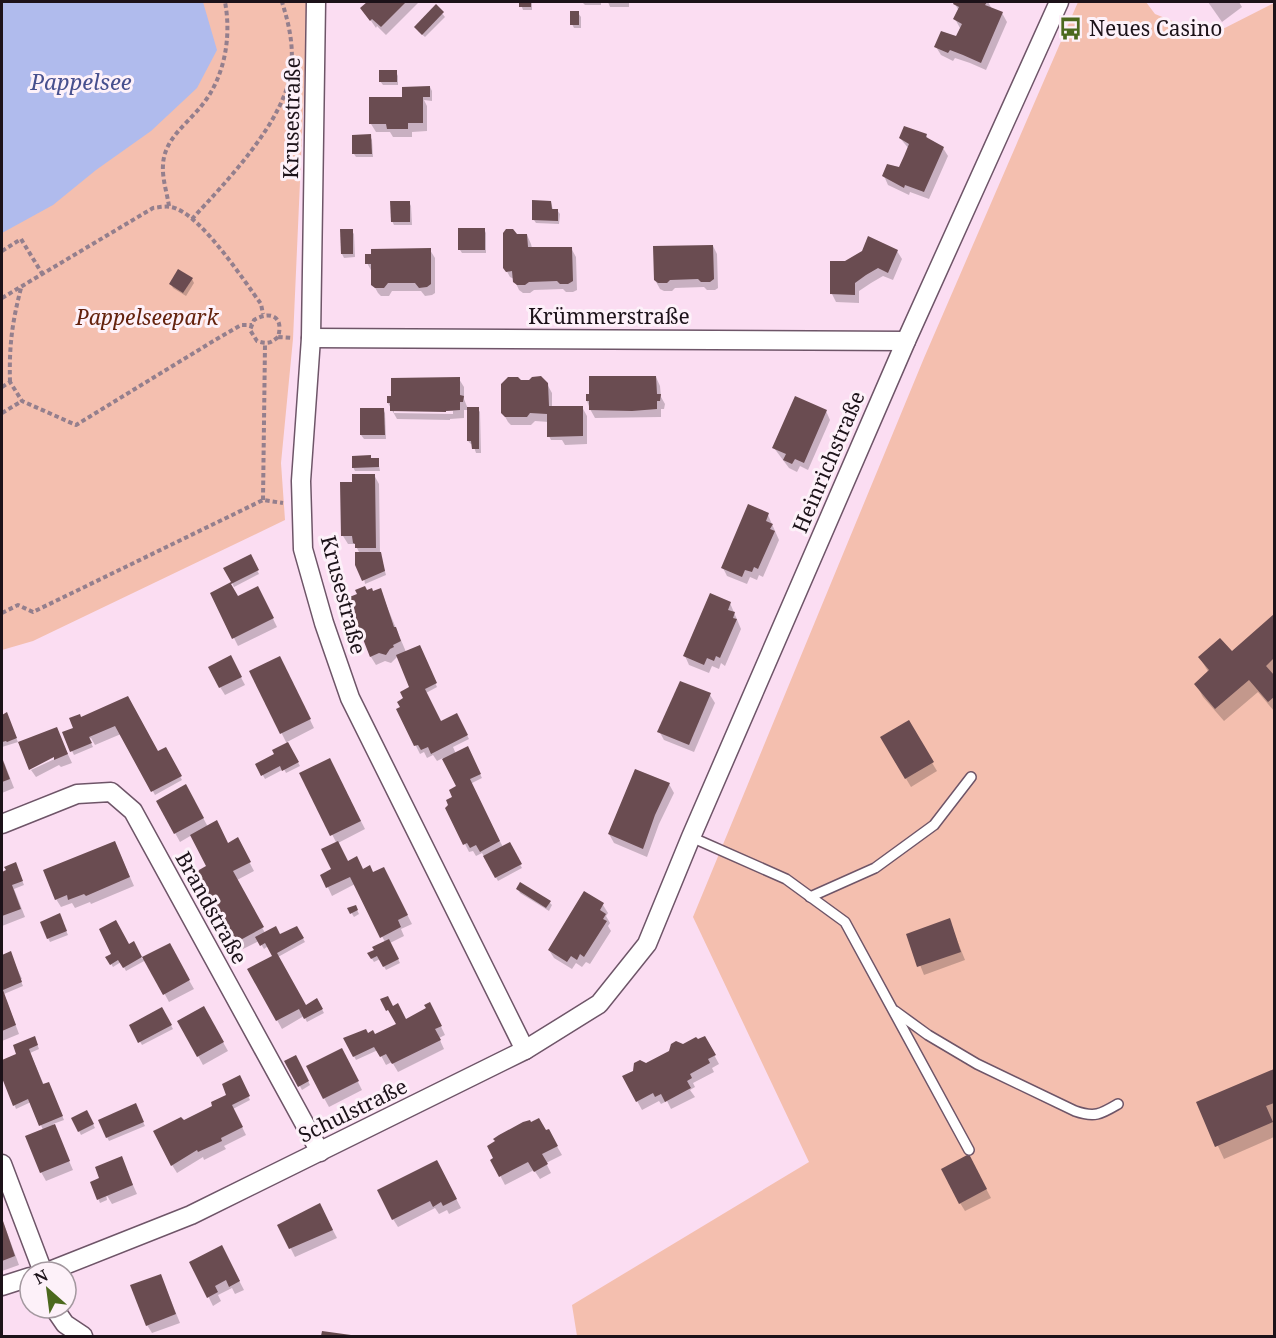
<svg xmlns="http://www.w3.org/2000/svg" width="1276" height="1338" viewBox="0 0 1276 1338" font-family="'Noto Serif',serif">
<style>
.green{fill:#f4bfaf}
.water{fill:#b0bbed}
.shadow{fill:#0003;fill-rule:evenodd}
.building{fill:#6a4c51}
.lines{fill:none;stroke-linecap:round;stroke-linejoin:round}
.lane-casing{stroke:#6e5568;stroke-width:12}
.street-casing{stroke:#6e5568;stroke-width:21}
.path{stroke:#947f8d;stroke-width:4;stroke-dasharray:4.5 3;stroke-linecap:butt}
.lane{stroke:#fff;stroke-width:9}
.street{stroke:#fff;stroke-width:18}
.labels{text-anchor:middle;stroke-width:6;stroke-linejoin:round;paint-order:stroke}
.poi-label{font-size:21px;fill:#1c1219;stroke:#fdf1f9;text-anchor:start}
.street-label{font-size:21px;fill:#1c1219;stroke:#fdf1f9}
.park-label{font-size:21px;font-style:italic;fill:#64220d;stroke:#fdf1f9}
.water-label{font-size:22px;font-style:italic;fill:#47508e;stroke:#fdf1f9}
</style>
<rect width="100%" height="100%" fill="#fbddf2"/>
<g class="green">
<path d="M2,2H308L293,339L281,463L285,520L33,641L2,650Z"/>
<path d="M1078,2H1146L1155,14L1209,36L1274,3V1336H577L572,1305L809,1162L693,917L924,358Z"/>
</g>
<path class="water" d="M2,2H203L217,50L197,88L151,131L96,170L53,205L2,233Z"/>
<g class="shadow">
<path d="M369,2H419L386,35L377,26L376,28L362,8Z"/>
<path d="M520,2H532V10H523Z"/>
<path d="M582,2H601V5H585Z"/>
<path d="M608,2H629V7H610Z"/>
<path d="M956,2H988L992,9L1002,13L1007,22L986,70L970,63L955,58L953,61L941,55L936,47L957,38L960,28L955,19L959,11L955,4Z"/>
<path d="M1208,2H1239L1242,7L1222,22Z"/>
<path d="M436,6L445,17L425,37L418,31Z"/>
<path d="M578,13L581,17V28H574L572,24Z"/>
<path d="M396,72L398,76V85H383L380,81Z"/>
<path d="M430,87L432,91V101L424,100L427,106V131L412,132V137H393L390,132H376L371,124L404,98Z"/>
<path d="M926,135L929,141L943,148L948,156L929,199L910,192L909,195L888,185L884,176L900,169L909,149L900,138Z"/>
<path d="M370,136L372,140L373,157H356L354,154Z"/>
<path d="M409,202L411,206L412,225H394L392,221Z"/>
<path d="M551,202L553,210H557L560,214L559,224L536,223L534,220Z"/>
<path d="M484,229L486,233V253H462L460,250Z"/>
<path d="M352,231L354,234L355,257L344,258L342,254Z"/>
<path d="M516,235H527L531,244L532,248H571L576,257L577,290L573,292H566L563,289L534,290L530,293H523L519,290L514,279L510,277L505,268Z"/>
<path d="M713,246L717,254L718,288L715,290H707L704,287L675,288L672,291H664L660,289L655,280Z"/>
<path d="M430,250L435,258V293L432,295L425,296L421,291H392L389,296H381L378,293L373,284L372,272L367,263Z"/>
<path d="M897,251L902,259L893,280L883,276L871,283L859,291V303L836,302L832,294L846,262Z"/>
<path d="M192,279L194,283L186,296L173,288L171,284Z"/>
<path d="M656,377L660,386L661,397L665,404L664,409H661V417L595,418L590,409L587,401Z"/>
<path d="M459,379L464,387V399L468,409H478L480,412L481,453H476L473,444H471L468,441V410H464V418L450,419V420L397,419L388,403ZM394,410L453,411V414L394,413Z"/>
<path d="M529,381L547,384L552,393V408L582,407L587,416V444L565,445L562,440H551L549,436V422L535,421L531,425H511L508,422L503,413L521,382Z"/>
<path d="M361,409H383L385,413L386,439H364L361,435Z"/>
<path d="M826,411L830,420L808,470L800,466L797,472L789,468L774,448Z"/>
<path d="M372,460H378L380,471H355L353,467Z"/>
<path d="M374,475L379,484L380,553L386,575L365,584L360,554L355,544H348L343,536Z"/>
<path d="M768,515L779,540L763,577L759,575L757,580L750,577L747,584L727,576L723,568Z"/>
<path d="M250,556L259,574L234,587L225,568Z"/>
<path d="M380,590L406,652L421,651L437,687L426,693L440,723L459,719L469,739L453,747L456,754L469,752L482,778L470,784L503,847L509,844L522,868L498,881L482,853L476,856L473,851L469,852L465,844L454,797L458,787L443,758L437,761L433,755L427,758L424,752L420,754L398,710L402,708L412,688L398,656L391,663L385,661L376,665L371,657L349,599L367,592L372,593Z"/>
<path d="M262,596L277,627L238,646L234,638L237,598Z"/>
<path d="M730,603L741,629L725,666L721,663L719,669L712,666L709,673L689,665L685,656Z"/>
<path d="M1274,617V711L1258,692L1224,721L1203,697L1196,684L1209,673L1200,658L1231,653Z"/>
<path d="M235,666L245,685L225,695L220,687Z"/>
<path d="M284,666L314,728L287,742L300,766L286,773L284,769L265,779L257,765L276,755L287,744L251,672Z"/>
<path d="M710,695L715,703L694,752L664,740L659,731Z"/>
<path d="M127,698L158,754L166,749L182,780L155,795L121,734L95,745L91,738L89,739L93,747L74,755L72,751L75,728L80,719Z"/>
<path d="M6,714L18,742L2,747V716Z"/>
<path d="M908,723L937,771L911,787L882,738Z"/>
<path d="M56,729L72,763L61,767L59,765L36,777L31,770L61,756Z"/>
<path d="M2,757L14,788L2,793Z"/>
<path d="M334,768L365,829L338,843L348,863L373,874L388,877L412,924L401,929L404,936L390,943L400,963L386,970L380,959L374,962L369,954L385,942L355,884L332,896L322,875L333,870L337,844L301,774Z"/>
<path d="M669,784L674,793L659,824L647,857L614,843L609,834Z"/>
<path d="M186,786L208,827L228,845L237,839L254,871L237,880L265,933L280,936L297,928L305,942L278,957L306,1007L317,1000L324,1013L307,1022L304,1016L282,1029L249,970L274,956L268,946L264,949L259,941L239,951L198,876L208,867L192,835L180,842L158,802Z"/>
<path d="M119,852L134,886L91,904L90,902L75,908L72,903L61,907L56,899Z"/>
<path d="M17,868L24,885L14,889L25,917L2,926V873Z"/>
<path d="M518,889L549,902L552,905L549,911L520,893Z"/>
<path d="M603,905L608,913L606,916L610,923L608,926L611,931L590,964L586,962L582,967L576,963L572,969L554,958L549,950Z"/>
<path d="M355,906L359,914L354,917L349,909Z"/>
<path d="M61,919L68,935L50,942L48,938Z"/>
<path d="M949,920L965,960L924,975L908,935Z"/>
<path d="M133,943L142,959L169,945L194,989L169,1002L146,960L126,971L121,962L113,967L107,957Z"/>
<path d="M10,953L22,979H20L23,986L4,994L19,1034L2,1041V957Z"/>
<path d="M204,1008L228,1051L203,1065L179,1021Z"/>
<path d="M393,1008L405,1020L434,1012L445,1035L439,1038L444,1049L398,1072L392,1062L386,1065L378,1050L356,1060L345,1039L367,1035L375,1036L397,1025Z"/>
<path d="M162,1009L173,1029L142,1045L131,1026Z"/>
<path d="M705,1038L719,1064L712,1068L714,1072L693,1083L695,1087L690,1090L695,1097L671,1109L667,1101L661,1104L659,1101L642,1110L624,1077L645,1064L683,1046Z"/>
<path d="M36,1041L39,1049L30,1053L44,1085L50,1087L64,1120L53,1124L73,1170L46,1181L41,1172L43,1130L31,1102L16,1109L2,1074V1062L18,1055Z"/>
<path d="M296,1056L310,1085L302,1090L286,1061Z"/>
<path d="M346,1058L362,1090L329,1107L324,1098Z"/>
<path d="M1274,1070V1119H1273L1274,1137L1224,1159L1198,1103Z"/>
<path d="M239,1077L250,1100L233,1109L246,1135L224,1146L226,1149L204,1160L203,1157L177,1173L172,1165L184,1122L231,1105Z"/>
<path d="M137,1109L145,1126L109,1141L107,1137Z"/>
<path d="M87,1112L95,1128L81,1135L73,1119Z"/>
<path d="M548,1131L562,1155L546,1163L551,1173L540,1179L534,1170L505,1185L492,1160Z"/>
<path d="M121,1158L137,1194L112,1204L106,1194L107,1200L100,1203L92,1183L98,1180Z"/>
<path d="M973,1164L991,1198L965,1211L960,1203Z"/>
<path d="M441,1170L461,1208L449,1214L447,1210L439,1214L435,1208L398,1227L393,1219Z"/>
<path d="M324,1213L337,1238L295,1257L279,1225Z"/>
<path d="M2,1219L19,1265L2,1271Z"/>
<path d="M226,1255L244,1290L235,1294L232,1288L218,1295L221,1301L213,1306L191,1262Z"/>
<path d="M161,1276L180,1323L152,1333L147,1325Z"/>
</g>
<g class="building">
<path d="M367,2H406L381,27L372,19L370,21L360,8Z"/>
<rect x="519" y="2" width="12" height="5"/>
<path d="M954,2H987L985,5L1003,12L981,63L963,55L950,50L948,53L934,47L941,31L956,36L962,24L953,19L959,7L953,4Z"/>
<path d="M436,4L444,12L422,35L414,27Z"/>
<rect x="570" y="11" width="9" height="14"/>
<rect x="379" y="70" width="18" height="12"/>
<path d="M430,86V97H423V123H408V129H387L386,124H369V97H402V87Z"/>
<path d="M904,126L927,134L926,137L944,147L924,192L905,185L904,188L882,176L887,164L899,167L904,156L909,144L899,138Z"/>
<path d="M371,134L372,154H352V135Z"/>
<path d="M532,200L551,201L552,209H558V221L532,220Z"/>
<path d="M390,201H410V222H391Z"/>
<rect x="458" y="228" width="27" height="22"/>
<path d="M340,229H353V254H341Z"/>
<path d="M506,229H513L517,234H527L528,247H572L573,281L568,284H560L557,281L529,282L525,285H517L513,282L512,271L506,272L503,268V233Z"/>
<path d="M868,236L898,250L888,273L878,268L866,275L855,283V295L830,294V261H845L862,251Z"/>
<path d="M713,245L714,279L710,282H701L698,279L670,280L667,283H658L654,280L653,246Z"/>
<path d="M431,248V284L427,287L419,288L415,283H388L384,288H375L371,285V264H365V254H371V249Z"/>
<path d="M178,269L193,278L183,293L169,284Z"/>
<path d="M541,376L548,383L549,406H583V436L547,437V414L530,413L527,417H505L501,413V384L508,377H518L521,380H529L532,377Z"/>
<path d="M589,376H656L657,394H661L660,401H657V409L632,411L589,410V401H586V394H589Z"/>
<path d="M460,377V395L464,396L463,402H460V410L446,411V412L390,411V403H387V396H391V378Z"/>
<path d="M795,396L827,410L804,463L795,459L792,464L783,460L786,454L772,448Z"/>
<path d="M467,407H479V449H472L471,441H467Z"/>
<path d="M360,408H384L385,435H360Z"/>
<path d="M371,455V458H379V467L352,468V456Z"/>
<path d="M352,474H375L376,548H355V544L353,543L352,536H341L340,482H352Z"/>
<path d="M748,504L769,513L766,521L773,524L770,529L775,531L758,569L754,567L752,572L745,570L742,577L721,568Z"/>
<path d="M355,552H381L385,571L362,581L355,565Z"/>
<path d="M251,554L259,570L231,584L238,596L258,586L274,618L232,639L210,593L231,582L223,568Z"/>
<path d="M365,586L367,590L372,588L373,591L381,588L394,627H396L401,641L393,645L394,647L390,649L386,655L379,653L370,657L347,598L357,594L355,590Z"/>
<path d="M710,593L731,602L728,610L735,612L733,618L737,619L720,658L716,656L714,661L707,658L704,665L683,656Z"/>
<path d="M1274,614V658L1266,666L1274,675V697L1268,702L1249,680L1215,709L1194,684L1209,670L1198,657L1220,638L1232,651Z"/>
<path d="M420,645L437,683L425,689L441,721L457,713L468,735L431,754L428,747L421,750L418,745L414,746L396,709L400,707L397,702L403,698L400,692L409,687L396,655Z"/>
<path d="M231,655L242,677L219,688L208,667Z"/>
<path d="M280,656L311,719L280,734L249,671Z"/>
<path d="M680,681L711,693L689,745L657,732Z"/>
<path d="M128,696L158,751L166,747L182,776L151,792L115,726L89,737L92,743L70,752L62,732L73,728L69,718L80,714L81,717Z"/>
<path d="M7,712L17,738L7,742L6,741L2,742V715Z"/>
<path d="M909,720L934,762L905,779L880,737Z"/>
<path d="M57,727L68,754L54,760V757L29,770L18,742Z"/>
<path d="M288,742L299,762L282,771L280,766L261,776L255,764L274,754L272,750Z"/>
<path d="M468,746L481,774L470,779L500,841L480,852L476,845L470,848L467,843L463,845L445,808L448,805L446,800L452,797L449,790L456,786L442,759Z"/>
<path d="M2,758L10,779L2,782Z"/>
<path d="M330,758L361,821L330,836L299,773Z"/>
<path d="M635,769L670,783L655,815L643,849L608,834Z"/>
<path d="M186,784L204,818L174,834L156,801Z"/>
<path d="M217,820L228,843L238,837L251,862L233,871L264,927L233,944L197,876L199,870L206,866L190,835Z"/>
<path d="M115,841L130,877L86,896L84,894L68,900L67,895L55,900L43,870Z"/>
<path d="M338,841L348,861L357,856L363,869L370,865L373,872L384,867L408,915L398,920L401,927L380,938L350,877L326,888L320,875L331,869L321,849Z"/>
<path d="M510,842L522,864L495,878L483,856Z"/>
<path d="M16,862L23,881L12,885L21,909L2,916V872L6,870L4,867Z"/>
<path d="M520,882L551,901L546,908L516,889Z"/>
<path d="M584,891L604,903L600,910L606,914L603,919L607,921L584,957L580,954L577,960L571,956L567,962L548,950Z"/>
<path d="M356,905L358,910L350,914L347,908Z"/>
<path d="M60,913L67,931L47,939L40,922Z"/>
<path d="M950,918L961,952L917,967L906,934Z"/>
<path d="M116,920L129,944L134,941L142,957L123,968L118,960L110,965L105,957L111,954L99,929Z"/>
<path d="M276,926L280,934L297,926L304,938L277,953L306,1005L317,998L323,1009L304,1019L299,1009L276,1021L247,969L272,956L265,943L260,946L255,937Z"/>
<path d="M389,939L399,959L383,967L377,956L371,959L367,953L374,950L372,947Z"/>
<path d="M170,943L190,980L163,995L142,957Z"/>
<path d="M11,951L22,982L3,990L16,1025L2,1031V955Z"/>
<path d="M388,996L393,1006L398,1003L406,1019L426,1008L424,1005L430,1002L442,1026L435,1029L441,1040L392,1064L386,1054L380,1057L374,1047L353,1057L343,1038L366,1029L368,1033L373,1030L375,1034L396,1024L388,1010L386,1011L380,999Z"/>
<path d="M204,1006L224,1042L197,1057L177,1021Z"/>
<path d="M162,1007L172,1025L138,1043L129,1025Z"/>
<path d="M35,1036L38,1045L29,1049L43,1084L49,1082L63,1116L39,1126L28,1099L13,1106L2,1078V1060L16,1054L13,1045Z"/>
<path d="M705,1036L716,1055L708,1059L710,1063L690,1074L692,1078L687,1081L691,1088L665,1102L661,1094L655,1097L653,1093L636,1102L622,1076L633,1071L634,1063L640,1060L646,1063L669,1051L671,1044L676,1041L683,1044L696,1037L698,1039Z"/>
<path d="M342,1048L359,1081L323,1099L306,1066Z"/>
<path d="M296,1055L309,1081L298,1087L284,1061Z"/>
<path d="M1274,1069V1103L1266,1106L1273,1122L1215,1147L1196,1102Z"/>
<path d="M240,1075L250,1096L232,1105L243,1127L221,1138L222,1141L198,1152L197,1150L171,1166L153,1131L181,1117L184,1120L212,1106L211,1102L226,1095L222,1084Z"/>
<path d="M136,1103L144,1122L106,1138L98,1120Z"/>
<path d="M87,1110L94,1124L78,1132L71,1118Z"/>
<path d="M539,1118L546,1130L549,1129L558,1146L542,1154L548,1164L534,1172L528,1162L499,1177L490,1160L493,1158L487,1146L495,1141L493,1139L499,1135L523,1122L530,1120L531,1122Z"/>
<path d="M55,1124L70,1161L40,1173L25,1136Z"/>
<path d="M969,1154L987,1189L959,1204L941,1169Z"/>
<path d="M122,1156L133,1185L97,1200L90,1182L99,1178L95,1167Z"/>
<path d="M437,1160L457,1199L443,1206L441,1202L433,1207L430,1201L392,1220L377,1190Z"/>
<path d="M320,1203L333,1230L289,1249L277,1225Z"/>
<path d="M2,1218L15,1256L2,1261Z"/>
<path d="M222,1245L240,1281L229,1287L226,1280L215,1286L218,1292L207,1298L189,1262Z"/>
<path d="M161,1274L176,1314L146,1326L130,1285Z"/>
<path d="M322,1331L351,1335V1336H321Z"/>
</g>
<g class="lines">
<defs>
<g id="lane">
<path d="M691,837L786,879L845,922L969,1150"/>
<path d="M810,897L875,868L934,825L971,777"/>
<path d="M895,1011L928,1035L977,1064L1075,1111C1095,1118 1101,1114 1118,1104"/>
</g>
<g id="street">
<path d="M316,2L311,338L301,481L303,549L324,623L350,698L525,1050"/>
<path d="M311,338L906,341"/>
<path d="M2,824L77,794L111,792L133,811L320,1152"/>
<path d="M2,1164L43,1272"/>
<path d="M47,1272L191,1215L525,1050L599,1004L647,944L691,837L906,341L1059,2"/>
<path d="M2,1286L30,1277"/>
<path d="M54,1308L65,1324L83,1336"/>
</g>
</defs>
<use href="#lane" class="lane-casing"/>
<use href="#street" class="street-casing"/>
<g class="path">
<path d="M169,206C167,193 162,178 163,165C164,141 183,127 197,111C224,82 232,39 225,2"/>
<path d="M192,219C226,182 285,121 291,70C294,46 289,24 282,2"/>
<path d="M2,251L21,239L43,275"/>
<path d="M2,298L153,208C161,207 169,205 177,209C204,220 243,279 261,304L263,314"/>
<path d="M278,337C270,344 266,344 257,341L250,330L254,320C271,310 284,317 278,337L292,338"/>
<path d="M10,382C9,346 12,323 21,288"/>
<path d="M2,387L10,382L22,401L76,425L215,340L241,325H252"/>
<path d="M2,413L22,401"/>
<path d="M263,500L265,344"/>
<path d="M2,613L18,605L33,612L263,500L283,503"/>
</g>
<use href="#lane" class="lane"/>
<use href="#street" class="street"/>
</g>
<defs>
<symbol id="bus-bare" viewBox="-9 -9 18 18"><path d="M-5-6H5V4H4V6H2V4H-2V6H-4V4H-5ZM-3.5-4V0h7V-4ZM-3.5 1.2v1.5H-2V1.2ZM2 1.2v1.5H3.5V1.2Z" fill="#4c691e" stroke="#fdf1f9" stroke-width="2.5" paint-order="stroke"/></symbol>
</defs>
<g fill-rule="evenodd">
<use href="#bus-bare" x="1054" y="12" width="33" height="33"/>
</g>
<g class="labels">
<g class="poi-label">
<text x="1089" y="36">Neues Casino</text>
</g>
<g class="street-label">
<text transform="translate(292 118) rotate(-89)" y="7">Krusestraße</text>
<text x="609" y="324">Krümmerstraße</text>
<text transform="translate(829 462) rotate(-67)" y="7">Heinrichstraße</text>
<text transform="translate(343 595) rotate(75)" y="7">Krusestraße</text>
<text transform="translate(211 908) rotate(61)" y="7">Brandstraße</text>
<text transform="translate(353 1111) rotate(-26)" y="7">Schulstraße</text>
</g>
<g class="park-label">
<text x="147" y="325">Pappelseepark</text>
</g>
<g class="water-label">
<text x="81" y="90">Pappelsee</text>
</g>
</g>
<rect width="1276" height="1338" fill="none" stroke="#1c1219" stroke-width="6"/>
<g transform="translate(48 1290) rotate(332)"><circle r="28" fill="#fdf1f9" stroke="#a3989f" stroke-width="1.5"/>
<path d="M0-4.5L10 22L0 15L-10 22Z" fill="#4c691e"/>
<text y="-9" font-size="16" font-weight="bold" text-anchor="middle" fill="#1c1219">N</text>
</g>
</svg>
